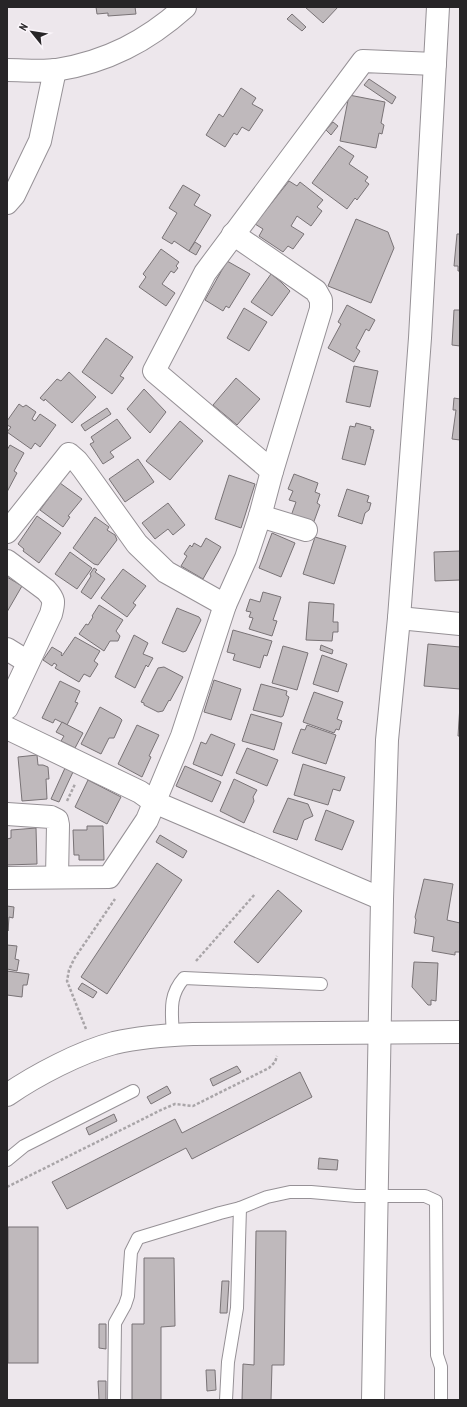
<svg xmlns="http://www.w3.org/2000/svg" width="467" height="1407" viewBox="0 0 467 1407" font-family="'PT Sans Narrow',sans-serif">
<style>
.building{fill:#bfb9bc;stroke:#797376}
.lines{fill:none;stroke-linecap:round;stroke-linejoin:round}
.service-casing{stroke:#969196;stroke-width:14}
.minor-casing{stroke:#969196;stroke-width:24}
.tertiary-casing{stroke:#969196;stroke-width:24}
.primary-casing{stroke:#969196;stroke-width:24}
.path{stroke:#a9a5a8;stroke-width:2.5;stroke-dasharray:3 2;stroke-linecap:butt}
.service{stroke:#fff;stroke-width:12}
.minor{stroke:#fff;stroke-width:22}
.tertiary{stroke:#fff;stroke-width:22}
.primary{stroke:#fff;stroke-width:22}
</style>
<rect width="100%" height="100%" fill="#ede7ec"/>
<g class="building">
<path d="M96,7H135L136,14L108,16V13L97,14Z"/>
<path d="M305,7H338L323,23Z"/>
<path d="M292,14L306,27L302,31L287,19Z"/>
<path d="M369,79L396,97L392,104L364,85Z"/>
<path d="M241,88L256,98L252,104L263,110L249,131L242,127L237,135L234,133L225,147L206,135L219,114L223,117Z"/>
<path d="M349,95L385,102L381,123L384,125L382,134L379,133L376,148L340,141Z"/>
<path d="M333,122L338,126L331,135L326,130Z"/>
<path d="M339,146L354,156L349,164L368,177L365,181L369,184L357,200L355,198L347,209L312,183Z"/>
<path d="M289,181L297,186L300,182L323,200L317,207L322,211L311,226L297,216L291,226L304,234L293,249L288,246L283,252L259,236L263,229L255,224Z"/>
<path d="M183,185L200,195L194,205L211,215L189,251L174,241L172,244L162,238L177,213L169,208Z"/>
<path d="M356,219L388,232L394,248L371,303L328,286Z"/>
<path d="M457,234H460V271H458V266H454Z"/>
<path d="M195,242L201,246L196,255L189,251Z"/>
<path d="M161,249L179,262L176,266L178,268L174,273L171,271L162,284L175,293L166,306L139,287L146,277L143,274Z"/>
<path d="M227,261L250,274L229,308L226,306L223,311L205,300Z"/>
<path d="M271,274L281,282L290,291L272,316L251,302Z"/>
<path d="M347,305L375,320L369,331L366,329L356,348L360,351L354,362L328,348L341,324L338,322Z"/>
<path d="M244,308L267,322L249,351L227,338Z"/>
<path d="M454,310H460V346L452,345Z"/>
<path d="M106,338L133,357L120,376L124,378L112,394L82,372Z"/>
<path d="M354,366L378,371L370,407L346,402Z"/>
<path d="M69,372L96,397L72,423L45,399L44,401L40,398L57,379L61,381Z"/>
<path d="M236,378L260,399L237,425L213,405Z"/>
<path d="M144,389L166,412L150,433L127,409Z"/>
<path d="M454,398L460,399V440L452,439L456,410H453Z"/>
<path d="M19,404L23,407L26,405L36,412L32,419L35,421L40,414L56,425L40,447L35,443L31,449L7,432L11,427L7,425V421Z"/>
<path d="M107,408L111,414L85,431L81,425Z"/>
<path d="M117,419L131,438L110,452L114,457L103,464L90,444L94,442L91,437Z"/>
<path d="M180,421L203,441L170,480L146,461Z"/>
<path d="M356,423L371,427L370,429L374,430L365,465L342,459L350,426L355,427Z"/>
<path d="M10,445L24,453L14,471L17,473L7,492V450Z"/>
<path d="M138,459L154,482L125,502L109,479Z"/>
<path d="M294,474L318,483L315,492L320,494L317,503L320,505L313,524L291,516L296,502L289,500L293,491L288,489Z"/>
<path d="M229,475L255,484L241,528L215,519Z"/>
<path d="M60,483L82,499L68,516L70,517L63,527L40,510Z"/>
<path d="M347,489L369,496L367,502L371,503L369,510L365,513L362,524L338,516Z"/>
<path d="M168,503L185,525L173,535L168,529L155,539L142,523Z"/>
<path d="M37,516L61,533L39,563L23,551L24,549L18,544Z"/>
<path d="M95,517L109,527L107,530L115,535L117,540L98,565L94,564L73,548Z"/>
<path d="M272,533L295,543L281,577L259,568Z"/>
<path d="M315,537L346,546L334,584L303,574Z"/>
<path d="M206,538L221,547L203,579L181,566L187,556L184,554L190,545L192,547L194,543L201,547Z"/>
<path d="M460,551V580L435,581L434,552Z"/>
<path d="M70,552L92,568L77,589L55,574Z"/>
<path d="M94,568L97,570L95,572L105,579L91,599L81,592L91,576L90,574Z"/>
<path d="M123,569L146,586L133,603L136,605L127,617L101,598Z"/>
<path d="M7,577L22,586L7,612Z"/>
<path d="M263,592L281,597L273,620L277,621L272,636L249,629L253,618L249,617L251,612L246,611L250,599L260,602Z"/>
<path d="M309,602L334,604L333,622H338V632H333L332,641L306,640Z"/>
<path d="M99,605L123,620L116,631L120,636L118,641H110L104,651L79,634L86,624L88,625L93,617L92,616Z"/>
<path d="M177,608L199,617L201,620L186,651L183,652L162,643Z"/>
<path d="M233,630L272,641L267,656L264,655L260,668L233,660L235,654L227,652Z"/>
<path d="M134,635L148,643L143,654L153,658L148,667L146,665L135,688L115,677Z"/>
<path d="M75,637L100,651L94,661L98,664L90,677L84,674L79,682L55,668L57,665L54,663L52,666L43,660L52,647L62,653L61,655L62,656Z"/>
<path d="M428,644L460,647V689L424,686Z"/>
<path d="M321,645L333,650L332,654L320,650Z"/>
<path d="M283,646L308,653L297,690L272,683Z"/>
<path d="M322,655L347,664L338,692L313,684Z"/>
<path d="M164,667L183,677L170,701L169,700L163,711L158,712L144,705V703L141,702L158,668Z"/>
<path d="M214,680L241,689L231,720L204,712Z"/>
<path d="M60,681L80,691L75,702L78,703L67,725L55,719L53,723L42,718Z"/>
<path d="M261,684L287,691L286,695L289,697L283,716L281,717L253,710Z"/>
<path d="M314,692L343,702L337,719L342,721L339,730L336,729L334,733L303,722Z"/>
<path d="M460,705V736H458Z"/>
<path d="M100,707L120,718L122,720L114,738H109L101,754L81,744Z"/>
<path d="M251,714L282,723L274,750L242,741Z"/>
<path d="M62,722L83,733L75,748L61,741L64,736L56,732Z"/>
<path d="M137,725L159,735L149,756L151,757L142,777L118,764Z"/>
<path d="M307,725L336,735L326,764L292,753L301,729L305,730Z"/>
<path d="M211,734L235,744L222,776L193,764L201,742L206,744Z"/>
<path d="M247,748L278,760L267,786L236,773Z"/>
<path d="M37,755L38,765H43L48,767L49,779H46L47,799L22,801L18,757Z"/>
<path d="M303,764L345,777L340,791L333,789L328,805L294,795Z"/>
<path d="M185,766L221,782L212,802L176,786Z"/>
<path d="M65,768L73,772L59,802L51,799Z"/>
<path d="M234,779L257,790L253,797L254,801L244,823L220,811Z"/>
<path d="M88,780L121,797L107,824L75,807Z"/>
<path d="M288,798L308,804L313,816L304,820L297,840L273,832Z"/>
<path d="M326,810L354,821L342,850L315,840Z"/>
<path d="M87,826H103L104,860H79V855H74L73,830H87Z"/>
<path d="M36,828L37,864L7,865V839L11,838V830Z"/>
<path d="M160,835L187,851L183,858L156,842Z"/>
<path d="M157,863L182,880L107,994L81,977Z"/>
<path d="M424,879L453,884L447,920L460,923V952H455V955L432,951L434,937L414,933L416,920L415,917Z"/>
<path d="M278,890L302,911L258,963L234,942Z"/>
<path d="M7,906L14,907L13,918L9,917L8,931Z"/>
<path d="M7,945L17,946L15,959L19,960L17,971L7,969Z"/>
<path d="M414,962L438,963L436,1001L431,1000V1005H428L412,987Z"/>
<path d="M7,971L29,974L27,985H23L22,997L7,995Z"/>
<path d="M82,983L97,992L93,998L78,989Z"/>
<path d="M237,1066L241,1072L213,1086L210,1079Z"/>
<path d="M300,1072L312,1097L192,1159L186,1148L67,1209L52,1182L175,1119L182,1133Z"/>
<path d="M167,1086L171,1093L151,1104L147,1097Z"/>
<path d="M114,1114L117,1121L89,1135L86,1128Z"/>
<path d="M319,1158L338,1160L337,1170L318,1169Z"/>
<rect x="8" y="1227" width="30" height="136"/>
<path d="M256,1231H286L284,1365H272L271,1400H242L243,1364L254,1365Z"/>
<path d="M144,1258H174L175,1326L161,1327V1400H132V1324H144Z"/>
<path d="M222,1281H229L227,1313H220Z"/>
<path d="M99,1324H106V1349L99,1348Z"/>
<path d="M206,1370H215L216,1390L207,1391Z"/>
<path d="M98,1381H106V1400H99Z"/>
</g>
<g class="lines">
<defs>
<g id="service">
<path d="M173,1035C172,1013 168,996 184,978L321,984"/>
<path d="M7,1160L24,1146L133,1091"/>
<path d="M114,1400L115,1323L125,1305L128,1296L131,1252L138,1238L220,1213L240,1208L267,1197L290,1192H311L356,1196H425L436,1201L437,1355L441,1367V1400"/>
<path d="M226,1400L228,1362L237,1308L240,1208"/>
</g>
<g id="minor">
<path d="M7,203L14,195L40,141L55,70"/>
<path d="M272,471L154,371L205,273L363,61L435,64"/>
<path d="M260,516L306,530"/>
<path d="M7,532L69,454L77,461L84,470L137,544L166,572L225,605"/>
<path d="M7,561L46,590C55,600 54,602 51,614L7,708"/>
<path d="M399,618L460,624"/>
<path d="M7,649L28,662"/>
<path d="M7,728L140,792L154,802L382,899"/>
<path d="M7,814L51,817L57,820L58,825L57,877"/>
<path d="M7,878L109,877L147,820L182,736L225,605L246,558L260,516L272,471L321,309V300L316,291L233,234"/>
</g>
<g id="tertiary">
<path d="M7,1095C36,1075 80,1052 114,1043C140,1037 167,1035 193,1034L460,1032"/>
<path d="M373,1400L382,899L387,740L399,618L420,338L438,7"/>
</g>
<path id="primary" d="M7,70C23,70 40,72 56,70C107,62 147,41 185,7"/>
</defs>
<use href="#service" class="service-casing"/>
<use href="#minor" class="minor-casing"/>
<use href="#tertiary" class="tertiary-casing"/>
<use href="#primary" class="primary-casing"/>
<g class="path">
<path d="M67,801L75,784"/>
<path d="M196,961L255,894"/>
<path d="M86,1029L67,981L69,970L74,959L115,899"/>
<path d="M7,1187L161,1110L175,1104L193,1106L269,1068L275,1062L277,1056"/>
</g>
<use href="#service" class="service"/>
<use href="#minor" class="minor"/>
<use href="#tertiary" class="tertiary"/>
<use href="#primary" class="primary"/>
</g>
<rect width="467" height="1407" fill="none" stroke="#272527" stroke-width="16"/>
<g transform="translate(32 32) rotate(300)" stroke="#faf5fa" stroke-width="3" paint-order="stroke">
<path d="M0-3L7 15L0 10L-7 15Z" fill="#272527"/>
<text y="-6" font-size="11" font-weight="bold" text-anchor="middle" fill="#272527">N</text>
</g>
</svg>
